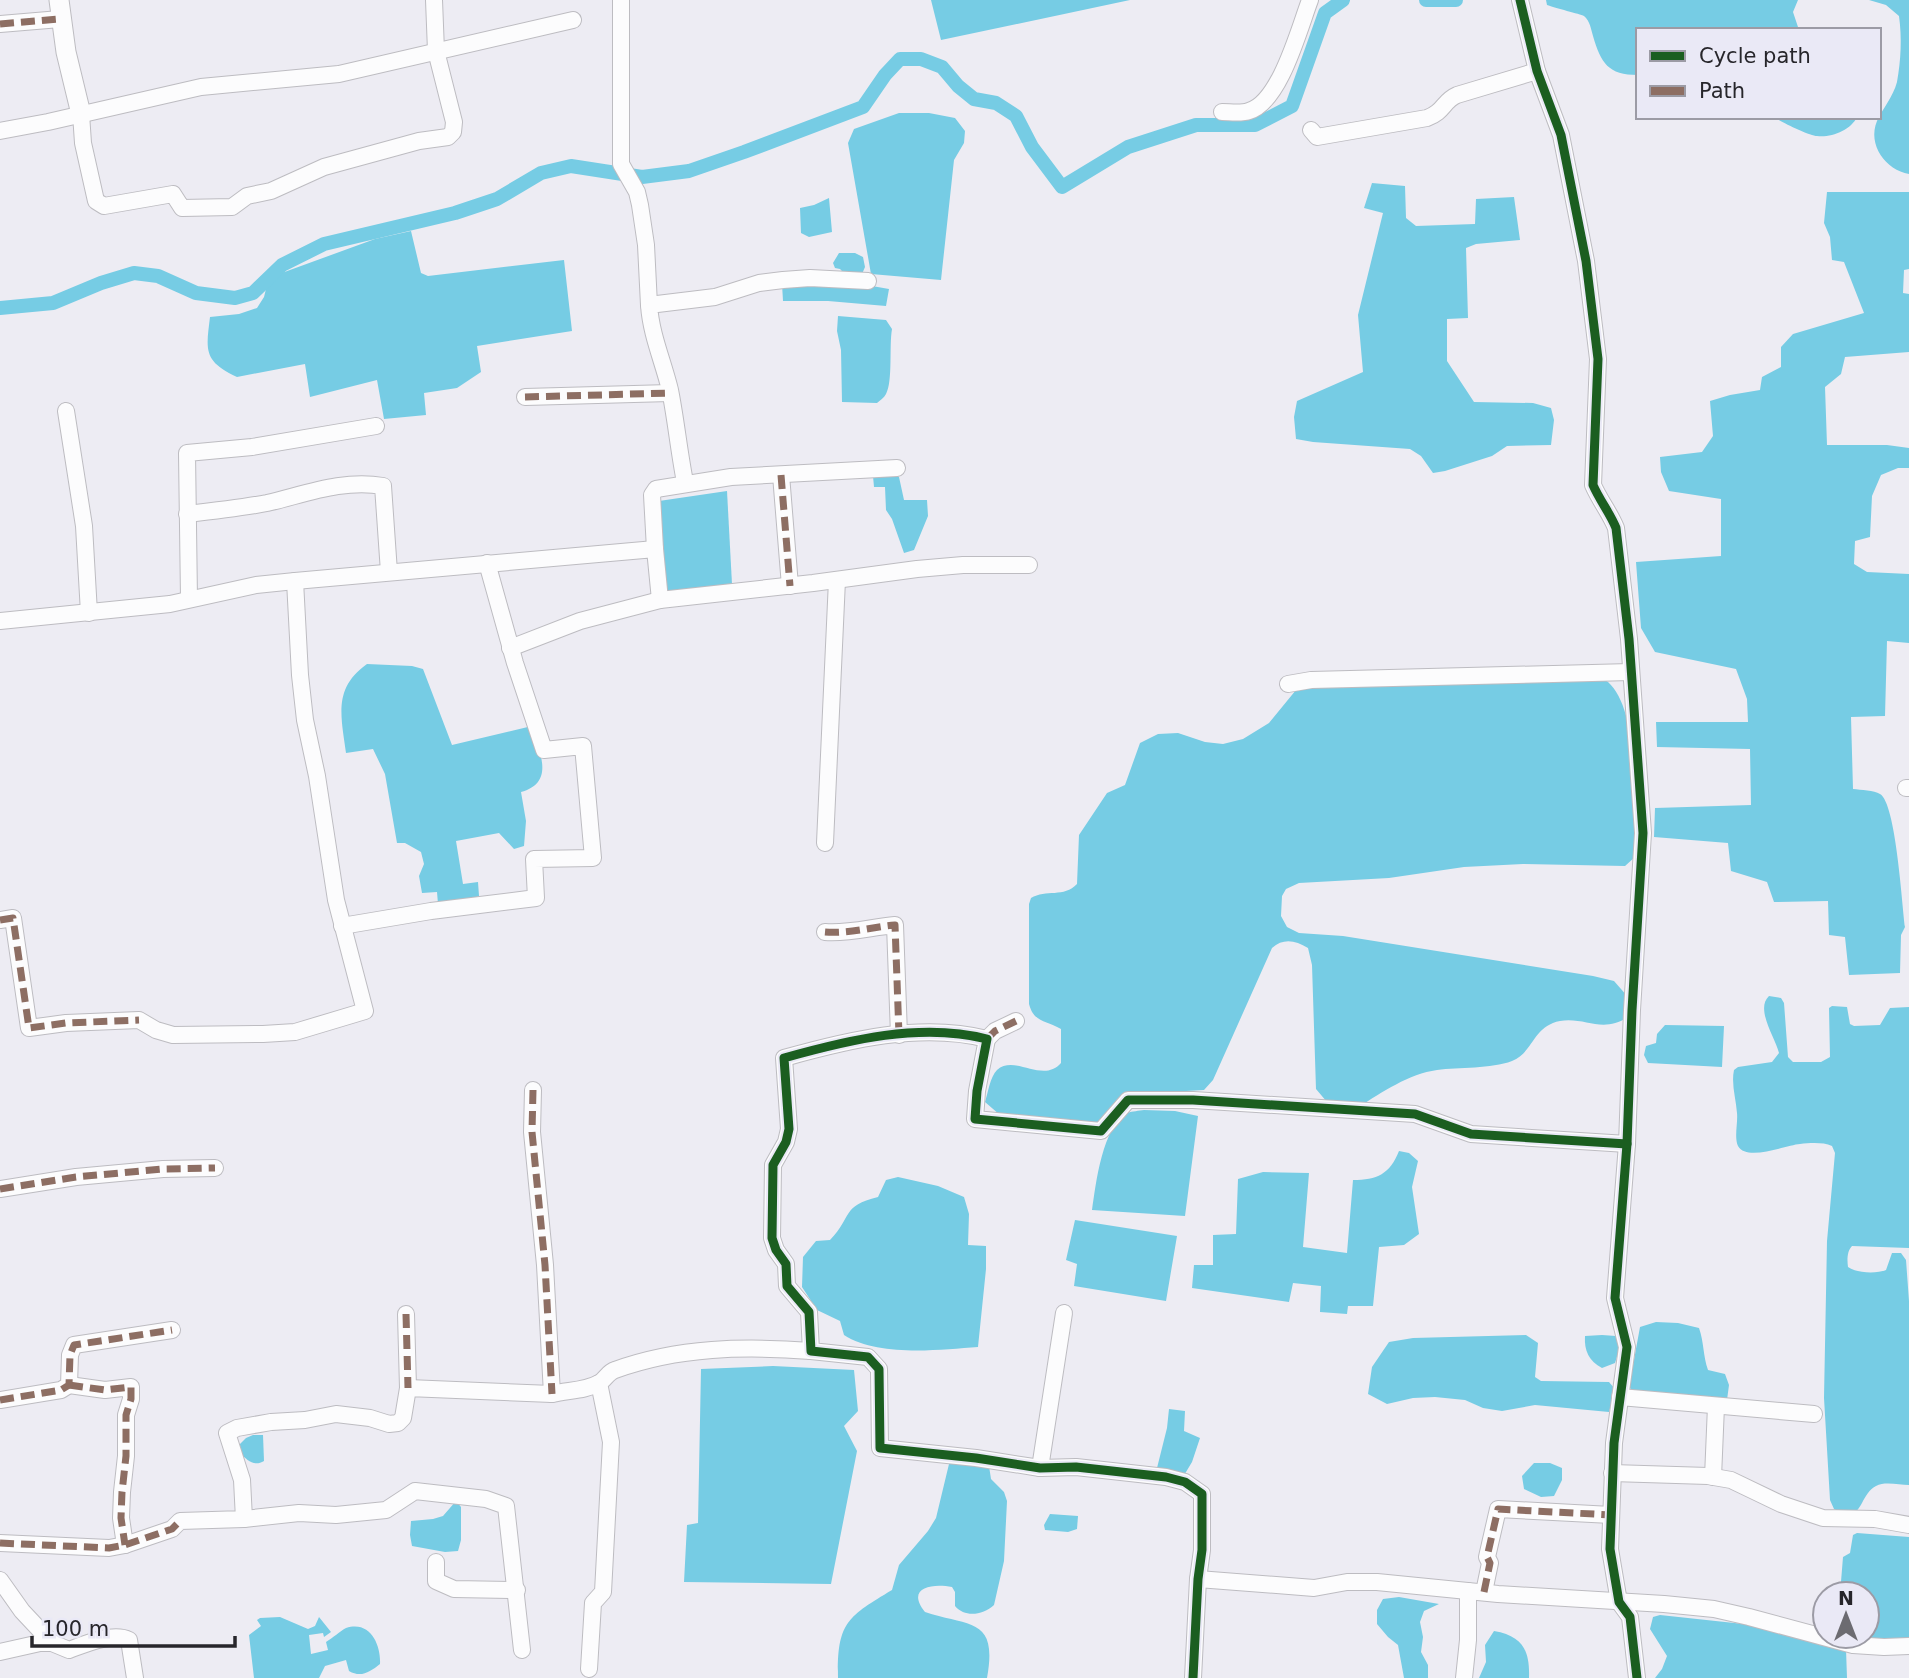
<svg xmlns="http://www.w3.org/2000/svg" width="1909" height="1678" viewBox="0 0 1909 1678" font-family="'DejaVu Sans',sans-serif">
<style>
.water{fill:#76cce4}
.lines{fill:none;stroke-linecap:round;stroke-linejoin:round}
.canal{stroke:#76cce4;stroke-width:14}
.minor-casing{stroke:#bdbcc1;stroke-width:18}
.tertiary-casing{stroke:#bdbcc1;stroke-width:21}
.minor{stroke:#fcfcfd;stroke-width:16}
.tertiary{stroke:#fcfcfd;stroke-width:19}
.quiet{stroke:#8d6e63;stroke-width:7;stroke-dasharray:14 7;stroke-linecap:butt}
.cycleway-casing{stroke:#eae9f6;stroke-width:13}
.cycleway{stroke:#1b5e20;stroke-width:9}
</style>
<rect width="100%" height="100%" fill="#edecf3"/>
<g class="water">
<path d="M931,0H1130L941,40Z"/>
<path d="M1546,0H1798L1793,12L1799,30H1638V75C1608,75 1601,63 1593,36C1591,29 1590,21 1584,16C1580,14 1555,8 1547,5Z"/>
<path d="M1869,0H1909V174C1886,170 1867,145 1877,121C1883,108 1893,97 1897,82C1901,60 1902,38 1899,16L1886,5Z"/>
<path d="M899,113H929L955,118L965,131L964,143L954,160L941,280L871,274L848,143L854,129Z"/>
<path d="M1774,117H1857C1851,130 1831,138 1817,136C1810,136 1781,122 1774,117Z"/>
<path d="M1372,183L1405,186L1406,218L1416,226L1475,224L1476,199L1514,197L1520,240L1476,244L1466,248L1468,318L1447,319V361L1474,402L1533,403L1551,408L1554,420L1551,445L1507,446L1492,456L1445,471L1433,473L1421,456L1410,449L1313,442L1296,439L1294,417L1297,401L1363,372L1358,315L1383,213L1364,208Z"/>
<path d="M1827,192H1909V269L1904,270L1903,293L1909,294V352L1845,357L1841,374L1825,387L1827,445H1887L1909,448V468H1898L1881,475L1872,496L1870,537L1855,541L1854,564L1867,572L1909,574V643L1887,641L1885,716L1851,717L1853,789C1861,790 1874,790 1880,794C1896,803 1902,905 1905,927L1901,935L1900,973L1849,975L1845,937L1829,935L1828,901L1774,902L1767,882L1731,871L1728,843L1654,837L1655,808L1751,805L1750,749L1657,747L1656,722H1748L1747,699L1736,669L1655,652L1641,628L1636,562L1721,556V499L1669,491L1661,472L1660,457L1702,452L1713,436L1710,401L1730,395L1760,390L1762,377L1781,367V347L1793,334L1864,313L1844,262L1832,260L1830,237L1824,223Z"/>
<path d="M829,198L832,232L809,237L801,233L800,208L814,205Z"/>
<path d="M411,231L421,273L428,276L564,260L572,331L477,346L481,372L457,388L424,393L426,415L384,419L377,380L310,397L305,364L237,377C203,361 206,350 210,317L239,314L257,308L264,297L268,281L279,274L375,239Z"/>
<path d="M839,253H855L863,257L865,267L862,274H845L840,269L835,268L833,263Z"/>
<path d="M782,284L872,286L889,289L886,306L828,301H783Z"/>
<path d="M838,316L886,320L892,329C889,346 893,381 886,394C884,398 880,400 877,403L842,402L841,350L837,331Z"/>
<path d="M892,473L899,477L904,500H927L928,516L914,550L904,553L892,519L886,510L885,487H874L873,476Z"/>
<path d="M727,491L732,584L665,593L659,501Z"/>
<path d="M367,664L412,666L423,669L452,745L532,726C539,752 556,782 521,792L526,821L524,846L514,849L499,833L456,841L463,884L478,882L479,896L461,903L438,904L437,892L422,893L419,876L424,864L421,852L405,843H397L385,774L373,749L346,753C341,716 333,688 367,664Z"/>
<path d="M1593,676C1597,678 1604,679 1608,682C1641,711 1635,816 1635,857L1625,866L1523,864L1464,867L1389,878L1299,883L1286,889L1282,896L1281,916L1287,927L1299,933L1343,936L1593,976L1614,981L1628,997V1017C1602,1034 1586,1017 1560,1021C1533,1026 1533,1053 1512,1061C1491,1069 1459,1067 1437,1070C1409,1074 1382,1092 1359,1107L1327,1102L1316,1089L1312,965L1308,948C1295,940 1283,938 1272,948L1213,1080L1204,1090L1133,1094L1103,1122L1088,1125L1000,1115L985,1102C988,1093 990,1077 997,1070C1015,1054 1043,1084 1061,1063V1029C1046,1020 1034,1023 1029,1004V904L1031,898C1046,889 1064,898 1077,884L1079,835L1107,793L1125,785L1140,743L1158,734L1178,733L1205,742L1223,744L1243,739L1269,723L1296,690L1320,685L1405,686Z"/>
<path d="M1769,996L1781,998L1784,1003L1788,1057L1793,1062H1821L1830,1057L1829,1008L1832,1006L1847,1007L1850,1024L1854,1026L1880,1025L1890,1008L1909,1007V1248L1852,1246C1847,1251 1847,1260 1848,1267C1856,1273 1876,1274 1886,1270L1892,1253H1901L1906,1260L1909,1301V1485C1899,1485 1885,1481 1876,1486C1858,1495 1864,1526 1834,1509L1830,1500L1824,1398L1827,1241L1835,1153L1832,1146C1823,1142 1810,1143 1800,1144C1786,1145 1747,1162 1738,1146C1734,1137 1738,1123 1737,1113C1736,1099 1731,1084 1734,1070L1738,1067L1772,1062L1779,1053C1775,1037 1755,1009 1769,996Z"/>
<path d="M1665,1025L1724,1026L1722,1067L1648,1063L1644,1055L1646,1046L1656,1043L1657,1034Z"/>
<path d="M1144,1110L1175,1111L1198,1116L1185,1216L1092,1210C1096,1184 1102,1126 1128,1113C1132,1111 1139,1111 1144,1110Z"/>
<path d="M1399,1151L1409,1153L1418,1161L1412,1187L1419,1234L1404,1245L1379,1247L1373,1306H1348L1347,1314L1320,1312L1321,1286L1293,1283L1289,1302L1192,1288L1194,1265H1213V1235L1236,1234L1238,1179L1263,1172L1309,1173L1303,1247L1347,1253L1353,1180C1377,1180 1390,1174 1399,1151Z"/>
<path d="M898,1177L938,1186L964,1197L969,1214L968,1245L986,1246V1269L978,1347C938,1350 878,1357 844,1335L840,1321L817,1310L802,1287L803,1257L816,1241L830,1240C853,1216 841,1206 878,1197L886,1180Z"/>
<path d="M1075,1220L1177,1236L1166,1301L1074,1286L1077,1264L1066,1260Z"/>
<path d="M1656,1322L1678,1323L1699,1328C1704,1342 1703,1356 1708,1370L1725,1374L1729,1385L1727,1400L1639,1397L1629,1387L1640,1327Z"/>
<path d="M1526,1335L1538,1343L1535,1377L1541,1381L1609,1382L1615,1389L1609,1412L1535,1405L1502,1411L1483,1408L1465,1400L1435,1397L1413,1398L1387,1404L1368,1394L1372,1367L1389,1342L1413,1338Z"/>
<path d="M1602,1335L1616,1336L1620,1347L1615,1363L1602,1368C1589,1361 1584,1351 1585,1336Z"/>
<path d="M773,1366L854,1370L858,1411L844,1426L857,1451L831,1584L684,1582L687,1525L698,1523L701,1369Z"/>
<path d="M1169,1409L1185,1411L1184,1431L1200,1438L1192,1462L1183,1477L1157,1468L1167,1428Z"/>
<path d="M253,1435H263L264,1461C254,1467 247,1460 240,1453V1444L246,1438Z"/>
<path d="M966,1462L989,1466L991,1479L1004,1492L1007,1501L1004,1561L994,1605C983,1615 965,1618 955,1606V1592L952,1587C933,1583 905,1587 925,1612C970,1627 998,1617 987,1678H838C837,1623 847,1617 892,1590L899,1565L928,1531L936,1518L949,1464Z"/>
<path d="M1534,1463H1550L1562,1468V1480L1554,1496L1541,1497L1524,1489L1522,1476Z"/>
<path d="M456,1501L461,1507V1540L458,1551L445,1552L412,1546L410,1535L411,1521L433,1519L443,1516Z"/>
<path d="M1050,1514L1078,1516L1077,1529L1068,1532L1045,1530L1044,1525Z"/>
<path d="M1857,1533L1909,1537V1642L1858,1639L1852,1636H1867V1594H1840L1843,1557L1850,1553L1853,1535Z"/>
<path d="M1399,1597L1439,1604L1424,1611L1420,1622L1423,1637L1421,1652L1428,1665V1678H1404L1398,1645L1388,1637L1377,1624V1610L1383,1599Z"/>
<path d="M1660,1615L1762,1626L1846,1649L1847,1678H1655L1662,1669L1667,1656L1650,1629L1653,1617Z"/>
<path d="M280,1617L308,1629L315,1626L319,1617L331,1632L324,1637L323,1633L309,1635L311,1654L328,1650L326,1642C333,1638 340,1631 346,1628C371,1620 381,1646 380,1664C370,1672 361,1678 349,1671L346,1660L325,1666L319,1678H254L249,1635L261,1626L257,1620L260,1618Z"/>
<path d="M1494,1631C1523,1636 1530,1651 1529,1678H1479L1486,1662L1485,1645Z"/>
</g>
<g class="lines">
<g class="canal">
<path d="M1426,0H1456"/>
<path d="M0,308L53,303L101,283L134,273L158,276L196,293L235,298L253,293L282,265L324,244L455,213L497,199L541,173L571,166L642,177L689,171L744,152L863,107L885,75L900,59H921L942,67L958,86L974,99L996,103L1016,116L1032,147L1062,187L1128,147L1196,125H1255L1292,106L1325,13L1343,0"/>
</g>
<defs>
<g id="minor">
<path d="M621,0V164L637,192L640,205L646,245L649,305"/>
<path d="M1520,0L1537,71L1561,135L1586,261L1598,359L1593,485C1600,501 1610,513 1616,528L1629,639L1643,833L1632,1010L1627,1144L1615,1298L1627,1347L1614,1443L1610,1549L1619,1602L1630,1617L1637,1678"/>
<path d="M0,24L60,19"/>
<path d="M1222,112C1230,112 1241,114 1249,111C1280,102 1299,29 1310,0"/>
<path d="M81,114L83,143L96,201L104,206L173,194L182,208L232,207L247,196L271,191L324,167L419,141L448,137L453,132L454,122L436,51L434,0"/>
<path d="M1311,130L1317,137L1427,118C1444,112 1443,101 1457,95L1537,71"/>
<path d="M0,131L48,122L201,87L339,74L573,20"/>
<path d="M525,397L670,393"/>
<path d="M66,411L84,526L89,613"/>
<path d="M781,475L790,586"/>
<path d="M685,482C679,452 676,420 670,390C663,361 651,335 649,305L715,297L759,283L783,280L810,278L868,281"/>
<path d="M187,514C214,511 241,508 267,503C306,494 343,479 383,486L389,572"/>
<path d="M655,549L652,495L656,489L731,477L897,468"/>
<path d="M189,599L187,453L252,447L376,426"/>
<path d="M0,621L170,604L256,585L295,581L655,549L660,600L813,583L917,569L963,565H1029"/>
<path d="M510,648L580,621L660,600"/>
<path d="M1288,684L1311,680L1631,672"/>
<path d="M1906,788H1909"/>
<path d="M825,843L837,580"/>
<path d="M0,920L13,918L29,1028L66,1023L139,1020L156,1030L173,1035L263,1034L295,1032L365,1011L336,900L317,776L305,720L300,675L295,581"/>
<path d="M342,926L431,911L536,898L534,859L593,858L583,746L544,750L515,663L487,563"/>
<path d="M825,932C848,934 872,927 895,925L899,1035"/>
<path d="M987,1039L995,1031L1016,1021"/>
<path d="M533,1090L532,1132L545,1265L552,1394"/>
<path d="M0,1189L76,1177L163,1169L215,1168"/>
<path d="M406,1314L408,1388"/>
<path d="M69,1385L105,1390L131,1387V1399L126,1415V1456L122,1492L121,1518L125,1545"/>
<path d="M1620,1397L1814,1414"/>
<path d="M0,1400L61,1390L69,1385L70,1355L74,1345L172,1330"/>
<path d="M1040,1468L1064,1313"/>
<path d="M1612,1473L1708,1476L1731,1480L1781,1504L1823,1518L1875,1519L1909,1525"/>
<path d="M1713,1477L1716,1406"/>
<path d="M244,1519L299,1513L336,1515L386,1510L415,1491L486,1499L506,1506L522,1650"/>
<path d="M0,1543L109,1548L125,1545L172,1529L180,1521L244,1519L242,1480L227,1433L237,1428L271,1422L305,1420L336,1414L370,1418L389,1424L398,1423L403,1418L408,1388L552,1394C567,1390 585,1391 599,1383C605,1380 608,1372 615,1370C678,1347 745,1346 811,1351"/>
<path d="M436,1562V1581L454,1589L517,1590"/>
<path d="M1198,1579L1314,1588L1347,1582H1377L1498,1594L1664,1604L1714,1609L1749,1617L1853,1645L1884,1647L1909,1646"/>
<path d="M0,1580L22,1611L52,1643H40L0,1652"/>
<path d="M1484,1592L1490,1563L1487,1557L1498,1509L1611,1515"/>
<path d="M52,1643L69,1650C85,1644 113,1632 129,1640L135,1678"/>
<path d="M589,1669L593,1603L603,1592L611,1442L599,1383"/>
<path d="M1193,1678L1198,1579L1202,1550V1494L1185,1482L1166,1477L1076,1467L1040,1468L976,1458L880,1448L879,1369L868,1357L811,1351L809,1312L787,1286L786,1264L776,1250L772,1238L773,1165L786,1142L789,1129L784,1058C848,1040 921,1022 987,1039L977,1091L975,1119L1101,1131L1128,1100H1193L1415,1114L1471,1134L1627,1144"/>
<path d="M1464,1678L1468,1640V1591"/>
</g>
<path id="tertiary" d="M59,0L66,52L81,114"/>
</defs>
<use href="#minor" class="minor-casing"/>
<use href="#tertiary" class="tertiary-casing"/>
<use href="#minor" class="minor"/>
<use href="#tertiary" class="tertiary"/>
<g class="quiet">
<path d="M0,24L60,19"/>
<path d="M525,397L670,393"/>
<path d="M781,475L790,586"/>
<path d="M0,920L13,918L29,1028L66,1023L139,1020"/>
<path d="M825,932C848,934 872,927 895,925L899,1035"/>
<path d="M987,1039L995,1031L1016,1021"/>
<path d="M533,1090L532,1132L545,1265L552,1394"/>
<path d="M0,1189L76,1177L163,1169L215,1168"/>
<path d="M406,1314L408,1388"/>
<path d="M69,1385L105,1390L131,1387V1399L126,1415V1456L122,1492L121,1518L125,1545"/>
<path d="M0,1400L61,1390L69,1385L70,1355L74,1345L172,1330"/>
<path d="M0,1543L109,1548L125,1545L172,1529L180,1521"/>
<path d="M1484,1592L1490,1563L1487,1557L1498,1509L1611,1515"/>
</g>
<defs>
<g id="cycleway">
<path d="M1520,0L1537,71L1561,135L1586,261L1598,359L1593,485C1600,501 1610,513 1616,528L1629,639L1643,833L1632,1010L1627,1144L1615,1298L1627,1347L1614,1443L1610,1549L1619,1602L1630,1617L1637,1678"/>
<path d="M1193,1678L1198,1579L1202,1550V1494L1185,1482L1166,1477L1076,1467L1040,1468L976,1458L880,1448L879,1369L868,1357L811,1351L809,1312L787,1286L786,1264L776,1250L772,1238L773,1165L786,1142L789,1129L784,1058C848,1040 921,1022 987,1039L977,1091L975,1119L1101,1131L1128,1100H1193L1415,1114L1471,1134L1627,1144"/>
</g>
</defs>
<use href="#cycleway" class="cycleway-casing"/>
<use href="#cycleway" class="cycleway"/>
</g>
<rect x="1636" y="28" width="245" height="91" fill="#eae9f6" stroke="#9c9ba5" stroke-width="2"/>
<rect x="1650" y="51" width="35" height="10" fill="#1b5e20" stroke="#9c9ba5" stroke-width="2"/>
<text x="1699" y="63" font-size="21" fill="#27262b">Cycle path</text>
<rect x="1650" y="86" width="35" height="10" fill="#8d6e63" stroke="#9c9ba5" stroke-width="2"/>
<text x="1699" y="98" font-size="21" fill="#27262b">Path</text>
<g transform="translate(1846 1615)"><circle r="33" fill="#eae9f6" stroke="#9c9ba5" stroke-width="2"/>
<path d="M0-5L12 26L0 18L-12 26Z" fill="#6c6b71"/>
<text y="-10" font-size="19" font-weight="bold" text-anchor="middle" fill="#27262b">N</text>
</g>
<path d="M32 1636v10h203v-10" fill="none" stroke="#27262b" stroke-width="3.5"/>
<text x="42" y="1636" font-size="21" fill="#27262b" stroke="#eae9f6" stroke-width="5" paint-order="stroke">100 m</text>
</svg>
